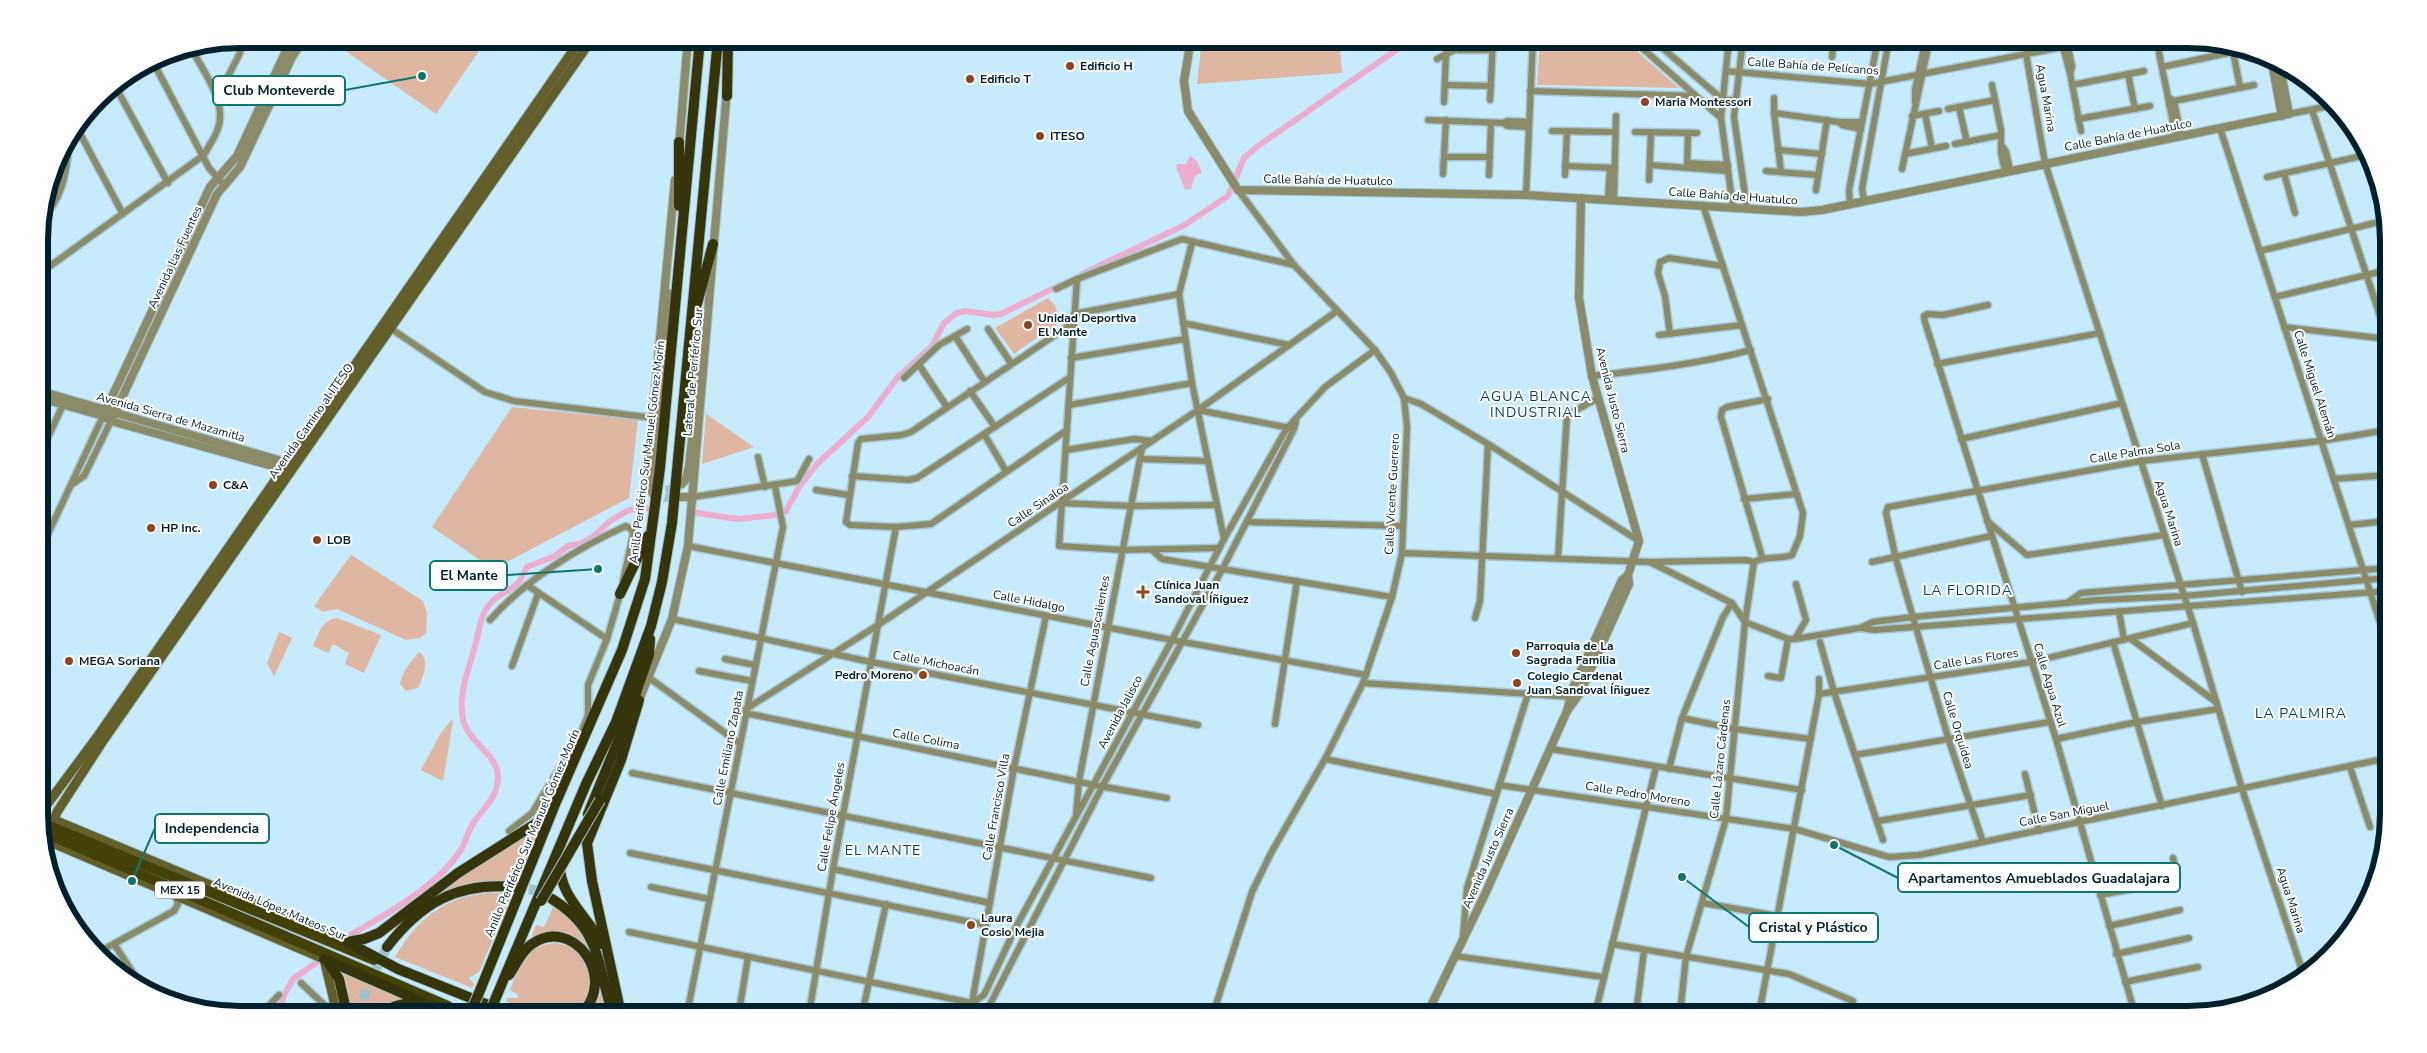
<svg xmlns="http://www.w3.org/2000/svg" width="2427" height="1053" viewBox="0 0 2427 1053" font-family="'Nunito Sans',sans-serif">
<style>
.green{fill:#dfb6a2}
.water{fill:#ecaece}
.lines{fill:none;stroke-linecap:round;stroke-linejoin:round}
.canal{stroke:#ecaece;stroke-width:6}
.tertiary-tunnel{stroke:#9fc2d1;stroke-width:8;stroke-dasharray:8 4;stroke-linecap:butt}
.trunk-tunnel{stroke:#9fc2d1;stroke-width:10;stroke-dasharray:10 5;stroke-linecap:butt}
.minor-casing{stroke:#a3c6d5;stroke-width:9}
.tertiary-casing{stroke:#a3c6d5;stroke-width:10}
.secondary-casing{stroke:#a3c6d5;stroke-width:11}
.primary-casing{stroke:#a3c6d5;stroke-width:12}
.trunk-casing{stroke:#a3c6d5;stroke-width:12}
.minor{stroke:#8b8a69;stroke-width:6}
.tertiary{stroke:#8b8a69;stroke-width:8}
.secondary{stroke:#625f2b;stroke-width:9}
.primary{stroke:#444108;stroke-width:10}
.trunk{stroke:#36340a;stroke-width:10}
.trunk-bridge-casing{stroke:#a3c6d5;stroke-width:12;stroke-linecap:butt}
.trunk-bridge{stroke:#36340a;stroke-width:10}
.poi-dot{fill:#8b441f;stroke:#fff;stroke-width:2}
.labels{text-anchor:middle;stroke-width:4;stroke-linejoin:round;paint-order:stroke}
.shield{fill:#fff;stroke:#4d636b;stroke-width:1}
.shield-label{font-size:11px;font-weight:bold;fill:#01202c}
.poi-label{font-size:12px;font-weight:bold;fill:#01202c;stroke:#fff;text-anchor:start}
.street-label{font-size:12px;fill:#01202c;stroke:#fff}
.neighbourhood-label{font-size:14px;letter-spacing:1px;fill:#074255;stroke:#fff}
.rim{fill:none;stroke:#01202c;stroke-width:6}
.leader{fill:none;stroke:#0f766e;stroke-width:2}
.callout-dot{fill:#0f766e;stroke:#fff;stroke-width:2}
.callout{fill:#fff;stroke:#0f766e;stroke-width:2}
.callout-label{font-size:14px;text-anchor:middle;font-weight:bold;fill:#01202c}
</style>
<rect width="100%" height="100%" fill="#c7ebfa"/>
<g class="green">
<path d="M328,39H487L436,114Z"/>
<path d="M1202,39H1339L1342,73L1197,84Z"/>
<path d="M1540,39H1623L1679,88L1537,85Z"/>
<path d="M1048,298L1055,305L1060,322L1014,354L995,328Z"/>
<path d="M512,407L638,420L629,498L493,569L432,527Z"/>
<path d="M706,414L754,447L702,464Z"/>
<path d="M351,555L423,601L427,613L426,633L420,638L406,640L337,609L323,612L314,606Z"/>
<path d="M337,618L381,635L364,673L345,664L349,653L333,644L328,653L313,646C319,633 322,620 337,618Z"/>
<path d="M279,632L292,638L274,676L267,663Z"/>
<path d="M419,652C431,660 423,678 418,688L406,691L400,684C402,671 411,662 419,652Z"/>
<path d="M451,720L453,721L443,781L421,770L439,736Z"/>
<path d="M543,823L523,870H521L516,882C484,879 460,884 431,897Z"/>
<path d="M490,893L512,894L479,972L469,978L474,984L472,988L395,957C417,919 445,896 490,893Z"/>
<path d="M549,903C599,924 598,971 612,1014H590C594,1007 600,999 601,990C606,950 565,922 530,940L536,925L544,927L553,908Z"/>
<path d="M556,943C564,945 572,946 578,952C594,965 598,1006 573,1014C569,1015 562,1014 557,1014C533,1014 528,1011 506,1001L507,998H518V995L510,990C521,964 524,946 556,943Z"/>
<path d="M341,970L407,999C393,1000 383,1004 373,1014H352L347,987Z"/>
</g>
<path class="water" d="M1190,156L1197,161L1202,173L1195,176L1191,189L1185,190L1176,167L1178,164H1186Z"/>
<g class="lines">
<g class="canal">
<path d="M1082,274L1183,226L1228,196L1244,158L1258,146L1412,39"/>
<path d="M786,511L799,487L818,463L868,417L897,378L932,346L944,323L957,313L966,311L992,315L1001,314L1060,285"/>
<path d="M697,513L738,519L777,515"/>
<path d="M347,937C386,914 435,889 461,850C466,841 468,831 474,822C484,807 498,797 498,777C498,755 470,743 464,723C456,695 470,668 476,642C479,631 480,619 486,609C493,596 508,593 518,583C522,579 523,572 527,567L555,556L568,546L582,543L593,537L610,521L629,510L650,508"/>
<path d="M279,1014L284,995L293,979L316,963"/>
</g>
<g class="tertiary-tunnel">
<path d="M656,483L664,490L678,488"/>
<path d="M653,494L665,498L678,497"/>
</g>
<g class="trunk-tunnel">
<path d="M514,887L534,890L547,896"/>
<path d="M360,1014L366,989L387,947"/>
</g>
<defs>
<g id="minor">
<path d="M1632,39L1721,118"/>
<path d="M1652,39L1723,100H1735"/>
<path d="M1729,39L1721,118L1733,208"/>
<path d="M1743,39L1734,117L1747,209"/>
<path d="M1815,39L1834,41"/>
<path d="M2068,46L2072,67L2070,73"/>
<path d="M2063,47L2070,73L2081,131"/>
<path d="M2232,47L2240,87"/>
<path d="M1459,50H1493"/>
<path d="M2159,53L2176,137"/>
<path d="M2026,54L2045,163L2193,623L2242,789L2304,976"/>
<path d="M1832,57L1834,39"/>
<path d="M1437,59L1475,39"/>
<path d="M152,60L209,168L224,185"/>
<path d="M2162,67L2233,52"/>
<path d="M1726,71L1870,84L2104,39"/>
<path d="M2128,74L2135,109"/>
<path d="M114,84L168,183"/>
<path d="M1445,85L1491,86"/>
<path d="M1992,85L2001,130V153L2005,171"/>
<path d="M2072,85L2144,71"/>
<path d="M1530,91L1696,96"/>
<path d="M217,98L240,53L242,39"/>
<path d="M1774,98V113L1781,172"/>
<path d="M2171,99L2174,101L2181,135"/>
<path d="M1490,100L1493,39"/>
<path d="M1444,102L1446,54"/>
<path d="M1915,102V90L1926,39"/>
<path d="M2169,105L2174,101L2254,85"/>
<path d="M1959,107L1967,142"/>
<path d="M1948,109L1995,100"/>
<path d="M2312,110L2387,337"/>
<path d="M1774,113L1839,122H1862"/>
<path d="M1925,114L1932,148"/>
<path d="M2289,114L2335,105"/>
<path d="M1912,116L1939,111"/>
<path d="M2078,119L2150,106"/>
<path d="M1428,120L1504,123L1507,121L1529,122"/>
<path d="M1839,122L1842,125L1861,129"/>
<path d="M1504,123L1507,126L1529,127"/>
<path d="M77,128L123,214"/>
<path d="M2220,128L2388,647"/>
<path d="M1552,131L1615,132"/>
<path d="M1635,132L1697,133"/>
<path d="M1955,144L2001,135"/>
<path d="M2002,146L2006,152L2010,170"/>
<path d="M1778,150L1822,154"/>
<path d="M1905,154L1946,146"/>
<path d="M1444,157H1490"/>
<path d="M1687,163L1728,165"/>
<path d="M1650,165L1728,171"/>
<path d="M1565,166L1615,168"/>
<path d="M1687,167L1688,133"/>
<path d="M1902,169L1927,52L1925,48"/>
<path d="M1766,171L1818,175"/>
<path d="M2284,173L2295,213"/>
<path d="M1443,174L1446,120"/>
<path d="M1489,175L1491,123"/>
<path d="M1565,175L1567,131"/>
<path d="M2267,177L2362,156L2365,159L2376,191"/>
<path d="M1649,180L1651,132"/>
<path d="M1816,190L1827,120"/>
<path d="M1526,195L1533,39"/>
<path d="M1608,199L1610,168"/>
<path d="M1614,199L1616,116"/>
<path d="M1864,199L1862,189L1889,39"/>
<path d="M1850,203L1849,190L1878,39"/>
<path d="M42,217C63,200 69,164 68,139"/>
<path d="M1192,243L1179,294L1192,383L1224,539"/>
<path d="M2260,251L2387,220"/>
<path d="M39,274L204,155C208,147 214,139 217,131C229,104 203,71 191,48"/>
<path d="M1077,279L1059,546L1122,550L1219,548"/>
<path d="M1056,289L1077,279L1182,239L1294,265"/>
<path d="M2275,297L2387,270"/>
<path d="M1988,305L1943,315L1928,314L1924,316L1925,322L2056,739L2135,1014"/>
<path d="M1074,314L1179,294"/>
<path d="M1183,323L1289,345"/>
<path d="M387,326L485,392L514,401L646,417"/>
<path d="M2284,327L2387,339"/>
<path d="M988,329L1011,363"/>
<path d="M1670,334L1665,296L1658,273L1660,262L1669,258L1723,266"/>
<path d="M1659,335L1742,325"/>
<path d="M955,336L984,381"/>
<path d="M1071,358L1185,339"/>
<path d="M1937,364L2100,333"/>
<path d="M919,365L947,407"/>
<path d="M1592,376C1646,370 1698,364 1751,350"/>
<path d="M904,378L939,345L967,329"/>
<path d="M970,391L995,427"/>
<path d="M1404,398L1421,404L1488,444L1639,541"/>
<path d="M1069,405L1192,383"/>
<path d="M1198,410L1290,428"/>
<path d="M1067,430L931,524L896,527L850,525L846,522L858,443L861,439L902,435L911,432L1073,323"/>
<path d="M984,434L1006,471"/>
<path d="M1961,439L2122,403"/>
<path d="M42,450L63,405"/>
<path d="M1066,450L1134,439L1152,441"/>
<path d="M2202,454L2242,592"/>
<path d="M758,457L765,487"/>
<path d="M1140,459L1208,461"/>
<path d="M852,476L908,480L917,478L1069,378"/>
<path d="M2334,479L2387,475"/>
<path d="M71,485L84,476L111,421"/>
<path d="M816,490L849,495"/>
<path d="M693,497L797,481L809,459"/>
<path d="M1744,499L1796,494"/>
<path d="M1061,503L1131,506L1216,505"/>
<path d="M1987,521L2027,555L2164,535"/>
<path d="M1247,522L1403,526"/>
<path d="M2349,525L2387,521"/>
<path d="M688,546L1172,640L1366,675"/>
<path d="M1152,550L1162,559L1392,597"/>
<path d="M40,551L103,416"/>
<path d="M1402,553L1650,562L1732,603L1745,622L1788,639H1795L1860,628L1873,622L1913,617L2098,600L2184,596L2388,578"/>
<path d="M1762,557L1721,417L1722,410L1727,407L1768,399"/>
<path d="M1558,558L1567,415L1598,398"/>
<path d="M1652,562L1746,560L1754,562C1766,555 1779,560 1792,555L1800,536L1803,513L1703,205"/>
<path d="M1872,562L1991,536"/>
<path d="M527,585L607,639"/>
<path d="M40,596L41,594"/>
<path d="M2067,603L2081,593L2388,568"/>
<path d="M2119,611L2124,640"/>
<path d="M1475,618L1480,601L1488,444"/>
<path d="M672,619L871,662L1198,725"/>
<path d="M490,620C524,581 579,547 626,526L632,530L633,535L623,581"/>
<path d="M1861,628L1874,630L2388,591"/>
<path d="M1795,639L1806,620L1796,584"/>
<path d="M2131,639L2216,702"/>
<path d="M1820,642L1834,692L1883,840"/>
<path d="M2113,642L2162,806"/>
<path d="M725,659L755,665"/>
<path d="M512,666L538,594"/>
<path d="M699,671L752,681"/>
<path d="M1768,676L1781,678L1788,639"/>
<path d="M648,677L739,743"/>
<path d="M1363,683L1574,697"/>
<path d="M1819,694L2031,662L2193,623"/>
<path d="M746,709L878,625L1198,410L1337,311"/>
<path d="M745,713L1094,785L1167,798"/>
<path d="M1682,718L1735,729L1811,739"/>
<path d="M1275,724L1297,581"/>
<path d="M2056,739L2137,722L2218,709"/>
<path d="M1551,749L1802,790"/>
<path d="M1855,755L2049,722"/>
<path d="M1325,759L1496,794"/>
<path d="M2379,760L2388,790"/>
<path d="M2350,767L2370,827"/>
<path d="M1669,769L1682,718L1723,617L1732,603"/>
<path d="M632,773L1151,878"/>
<path d="M2025,774L2039,831"/>
<path d="M1499,785L1795,829L1889,857L1919,855L1983,842L2388,758"/>
<path d="M1076,816L1079,781L1142,448"/>
<path d="M1878,821L2031,795"/>
<path d="M509,831L532,813L581,733L588,715V685L607,639L621,591"/>
<path d="M1983,842L1949,741L1896,559L1886,513L1888,507L2141,461L2321,441L2387,430"/>
<path d="M630,853L986,925"/>
<path d="M833,869L990,903"/>
<path d="M651,887L709,899"/>
<path d="M2100,895L2169,882L2177,875L2173,858"/>
<path d="M1703,903L1778,916"/>
<path d="M2109,926L2180,910"/>
<path d="M629,932L972,1003"/>
<path d="M1463,937L1467,888L1528,694"/>
<path d="M114,944L143,988"/>
<path d="M1612,944L1789,974L1853,1001"/>
<path d="M97,953L174,911L178,904L176,896"/>
<path d="M2116,954L2189,938"/>
<path d="M1455,956L1603,977"/>
<path d="M2301,967L2320,963"/>
<path d="M2125,982L2198,967"/>
<path d="M301,983L334,1014"/>
<path d="M972,1003L984,995L1017,925L1172,640L1224,539L1287,428L1325,387L1375,350"/>
<path d="M740,1006L748,957"/>
<path d="M261,1014L279,995"/>
<path d="M687,1014L783,527L775,486"/>
<path d="M809,1014L833,869L896,527"/>
<path d="M862,1014L886,904"/>
<path d="M970,1014L1014,768L1046,616"/>
<path d="M985,1014L1102,787L1223,568L1294,429L1296,421"/>
<path d="M1213,1014L1252,892L1271,853L1325,759L1363,683L1392,597L1402,553L1407,427L1404,398L1391,373L1375,350L1294,265L1238,190"/>
<path d="M1595,1014L1656,767"/>
<path d="M1636,1014L1644,950"/>
<path d="M1680,1014L1686,957L1726,819L1745,622L1754,562"/>
<path d="M1759,1014L1819,694V679"/>
</g>
<g id="tertiary">
<path d="M1191,39L1184,81L1188,111L1238,190L1526,195L1801,212L1822,210L2289,114L2279,62"/>
<path d="M2271,58L2282,116"/>
<path d="M679,146L688,39"/>
<path d="M40,391L292,464"/>
<path d="M40,398L103,416L111,421L287,470"/>
<path d="M103,416L210,187L237,156L286,51L295,39"/>
<path d="M111,421L217,194L240,167L292,57L304,39"/>
<path d="M654,479L653,463L668,311V293"/>
<path d="M682,484L686,479L689,467L700,368"/>
<path d="M653,494L648,483L647,475L675,180"/>
<path d="M679,497H693"/>
<path d="M639,700L672,619L688,546L727,90"/>
<path d="M1567,711L1573,688L1622,580L1628,575"/>
<path d="M1427,1014L1486,892L1567,711L1580,693L1629,584L1628,575L1639,541L1592,376L1579,298L1581,198"/>
</g>
<g id="secondary">
<path d="M40,814L97,737L581,39"/>
<path d="M40,814L347,942"/>
<path d="M54,820L57,812L103,741L592,39"/>
<path d="M41,838L324,959L337,1014"/>
</g>
<g id="primary">
<path d="M40,822L374,960"/>
<path d="M40,831L448,1006"/>
</g>
<g id="trunk">
<path d="M727,96L728,39"/>
<path d="M679,142V206"/>
<path d="M697,304L713,244"/>
<path d="M620,594L648,536"/>
<path d="M588,814L625,724L649,655L650,639"/>
<path d="M560,863C558,895 589,918 602,944"/>
<path d="M552,899C603,931 596,965 613,1014"/>
<path d="M347,942L364,939L379,933L458,873L543,819L549,810"/>
<path d="M347,942L398,969L511,1014"/>
<path d="M387,947C421,903 457,882 514,887"/>
<path d="M324,959L427,1004"/>
<path d="M327,961L339,979L347,1014"/>
<path d="M509,975C516,965 521,951 532,944C572,915 619,977 581,1014"/>
<path d="M481,988L556,802L622,650L645,579L660,468L700,39"/>
<path d="M497,995L586,784L616,722L651,626L662,582L672,523L718,39"/>
<path d="M381,1014C406,994 439,1007 466,1014"/>
<path d="M621,1014L592,881L587,843L621,760L639,700"/>
</g>
</defs>
<use href="#minor" class="minor-casing"/>
<use href="#tertiary" class="tertiary-casing"/>
<use href="#secondary" class="secondary-casing"/>
<use href="#primary" class="primary-casing"/>
<use href="#trunk" class="trunk-casing"/>
<use href="#minor" class="minor"/>
<use href="#tertiary" class="tertiary"/>
<use href="#secondary" class="secondary"/>
<use href="#primary" class="primary"/>
<use href="#trunk" class="trunk"/>
<defs>
<g id="trunk-bridge">
<path d="M541,901L600,800"/>
<path d="M470,1014L481,988"/>
<path d="M489,1014L497,995"/>
</g>
</defs>
<use href="#trunk-bridge" class="trunk-bridge-casing"/>
<use href="#trunk-bridge" class="trunk-bridge"/>
</g>
<g class="poi-dot">
<circle cx="1070" cy="66" r="5"/>
<circle cx="970" cy="79" r="5"/>
<circle cx="1645" cy="102" r="5"/>
<circle cx="1040" cy="136" r="5"/>
<circle cx="1028" cy="325" r="5"/>
<circle cx="213" cy="485" r="5"/>
<circle cx="151" cy="528" r="5"/>
<circle cx="317" cy="540" r="5"/>
<path d="M1140.5 584.5h5v5h5v5h-5v5h-5v-5h-5v-5h5z"/>
<circle cx="1516" cy="653" r="5"/>
<circle cx="69" cy="661" r="5"/>
<circle cx="923" cy="675" r="5"/>
<circle cx="1517" cy="683" r="5"/>
<circle cx="971" cy="925" r="5"/>
</g>
<g class="labels">
<rect class="shield" x="155" y="881.5" width="50" height="17" rx="4"/>
<g class="shield-label">
<text x="180" y="894">MEX 15</text>
</g>
<g class="poi-label">
<text x="1080" y="70">Edificio H</text>
<text x="980" y="83">Edificio T</text>
<text x="1655" y="106">Maria Montessori</text>
<text x="1050" y="140">ITESO</text>
<text x="1038" y="322">Unidad Deportiva<tspan x="1038" dy="14">El Mante</tspan></text>
<text x="223" y="489">C&amp;A</text>
<text x="161" y="532">HP Inc.</text>
<text x="327" y="544">LOB</text>
<text x="1154" y="589">Clínica Juan<tspan x="1154" dy="14">Sandoval Íñiguez</tspan></text>
<text x="1526" y="650">Parroquia de La<tspan x="1526" dy="14">Sagrada Familia</tspan></text>
<text x="79" y="665">MEGA Soriana</text>
<text x="913" y="679" text-anchor="end">Pedro Moreno</text>
<text x="1527" y="680">Colegio Cardenal<tspan x="1527" dy="14">Juan Sandoval Íñiguez</tspan></text>
<text x="981" y="922">Laura<tspan x="981" dy="14">Cosio Mejia</tspan></text>
</g>
<g class="street-label">
<text transform="translate(1813 66) rotate(4)" y="4">Calle Bahía de Pelícanos</text>
<text transform="translate(2046 98) rotate(80)" y="4">Agua Marina</text>
<text transform="translate(2128 135) rotate(-11)" y="4">Calle Bahía de Huatulco</text>
<text transform="translate(1328 180) rotate(1)" y="4">Calle Bahía de Huatulco</text>
<text transform="translate(1733 196) rotate(4)" y="4">Calle Bahía de Huatulco</text>
<text transform="translate(175 257) rotate(-65)" y="4">Avenida Las Fuentes</text>
<text transform="translate(693 372) rotate(-85)" y="4">Lateral de Periférico Sur</text>
<text transform="translate(2315 384) rotate(72)" y="4">Calle Miguel Alemán</text>
<text transform="translate(1613 400) rotate(76)" y="4">Avenida Justo Sierra</text>
<text transform="translate(171 417) rotate(16)" y="4">Avenida Sierra de Mazamitla</text>
<text transform="translate(311 421) rotate(-55)" y="4">Avenida Camino al ITESO</text>
<text transform="translate(647 452) rotate(-83)" y="4">Anillo Periférico Sur Manuel Gómez Morín</text>
<text transform="translate(2135 452) rotate(-9)" y="4">Calle Palma Sola</text>
<text transform="translate(1392 494) rotate(-87)" y="4">Calle Vicente Guerrero</text>
<text transform="translate(1038 505) rotate(-34)" y="4">Calle Sinaloa</text>
<text transform="translate(2169 513) rotate(72)" y="4">Agua Marina</text>
<text transform="translate(1029 601) rotate(11)" y="4">Calle Hidalgo</text>
<text transform="translate(1095 631) rotate(-79)" y="4">Calle Aguascalientes</text>
<text transform="translate(1976 659) rotate(-9)" y="4">Calle Las Flores</text>
<text transform="translate(936 663) rotate(11)" y="4">Calle Michoacán</text>
<text transform="translate(2050 685) rotate(73)" y="4">Calle Agua Azul</text>
<text transform="translate(1120 712) rotate(-62)" y="4">Avenida Jalisco</text>
<text transform="translate(1958 730) rotate(73)" y="4">Calle Orquídea</text>
<text transform="translate(926 739) rotate(11)" y="4">Calle Colima</text>
<text transform="translate(728 748) rotate(-79)" y="4">Calle Emiliano Zapata</text>
<text transform="translate(1720 759) rotate(-84)" y="4">Calle Lázaro Cárdenas</text>
<text transform="translate(1638 794) rotate(9)" y="4">Calle Pedro Moreno</text>
<text transform="translate(996 807) rotate(-80)" y="4">Calle Francisco Villa</text>
<text transform="translate(2064 814) rotate(-11)" y="4">Calle San Miguel</text>
<text transform="translate(831 817) rotate(-80)" y="4">Calle Felipe Ángeles</text>
<text transform="translate(532 833) rotate(-67)" y="4">Anillo Periférico Sur Manuel Gómez Morín</text>
<text transform="translate(1488 858) rotate(-66)" y="4">Avenida Justo Sierra</text>
<text transform="translate(2291 900) rotate(72)" y="4">Agua Marina</text>
<text transform="translate(280 909) rotate(23)" y="4">Avenida López Mateos Sur</text>
</g>
<g class="neighbourhood-label">
<text x="1536" y="401">AGUA BLANCA<tspan x="1536" dy="16">INDUSTRIAL</tspan></text>
<text x="1968" y="595">LA FLORIDA</text>
<text x="2301" y="718">LA PALMIRA</text>
<text x="883" y="855">EL MANTE</text>
</g>
</g>
<path d="M0 0H2427V1053H0ZM240 48H2188A192 192 0 0 1 2380 240V814A192 192 0 0 1 2188 1006H240A192 192 0 0 1 48 814V240A192 192 0 0 1 240 48Z" fill="#fff" fill-rule="evenodd"/>
<path class="rim" d="M240 48H2188A192 192 0 0 1 2380 240V814A192 192 0 0 1 2188 1006H240A192 192 0 0 1 48 814V240A192 192 0 0 1 240 48Z"/>
<path class="leader" d="M422 76L345 90M598 569L507 575M132 881L155 828M1834 845L1898 878M1682 877L1749 927"/>
<g class="callout-dot">
<circle cx="422" cy="76" r="5"/>
<circle cx="598" cy="569" r="5"/>
<circle cx="132" cy="881" r="5"/>
<circle cx="1834" cy="845" r="5"/>
<circle cx="1682" cy="877" r="5"/>
</g>
<g class="callout">
<rect x="213" y="76" width="132" height="29" rx="5"/>
<rect x="430" y="561" width="77" height="29" rx="5"/>
<rect x="155" y="814" width="114" height="29" rx="5"/>
<rect x="1898" y="863" width="282" height="29" rx="5"/>
<rect x="1749" y="913" width="129" height="29" rx="5"/>
</g>
<g class="callout-label">
<text x="279" y="95">Club Monteverde</text>
<text x="469" y="580">El Mante</text>
<text x="212" y="833">Independencia</text>
<text x="2039" y="883">Apartamentos Amueblados Guadalajara</text>
<text x="1813" y="932">Cristal y Plástico</text>
</g>
</svg>
